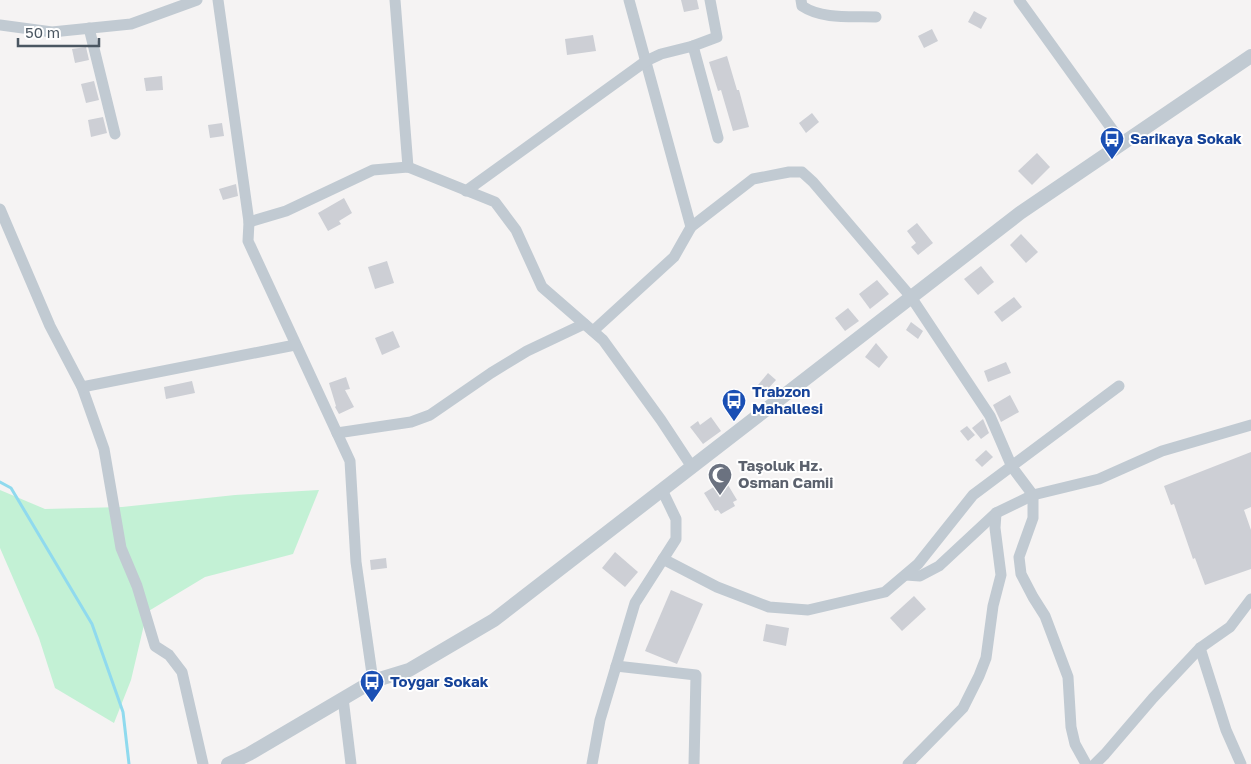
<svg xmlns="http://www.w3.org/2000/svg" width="1251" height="764" viewBox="0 0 1251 764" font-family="'Golos Text',sans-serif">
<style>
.green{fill:#c3f1d5}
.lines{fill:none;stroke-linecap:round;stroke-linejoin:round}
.stream{stroke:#90daee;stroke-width:3}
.building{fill:#cdcfd5}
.minor{stroke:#c1cad2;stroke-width:11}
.tertiary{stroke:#c1cad2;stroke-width:14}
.labels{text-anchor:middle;stroke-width:4;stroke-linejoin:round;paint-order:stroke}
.transit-label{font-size:15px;font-weight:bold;fill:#164399;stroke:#fff;text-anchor:start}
.worship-label{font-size:15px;font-weight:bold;fill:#5b616d;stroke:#fff;text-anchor:start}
</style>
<rect width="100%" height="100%" fill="#f5f3f3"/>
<path class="green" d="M0,490L45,509L122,507L235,495L319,490L293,554L205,577L147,612L131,680L114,723L55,688L39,638L0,548Z"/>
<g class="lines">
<path class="stream" d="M0,482L11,488L92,624L123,712L129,764"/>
</g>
<g class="building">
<path d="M681,0H697L699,9L684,12Z"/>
<path d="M974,11L987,18L981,29L968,22Z"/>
<path d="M932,29L938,41L924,48L918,36Z"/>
<path d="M593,35L596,51L567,55L565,39Z"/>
<path d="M86,47L89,60L75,63L72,49Z"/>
<path d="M727,56L737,90H739L749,127L733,131L721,90L718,91L709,62Z"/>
<path d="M162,76L163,90L146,91L144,78Z"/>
<path d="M94,81L99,100L86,103L81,84Z"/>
<path d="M812,113L819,122L806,133L799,123Z"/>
<path d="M103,117L107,133L91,137L88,120Z"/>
<path d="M222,123L224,136L210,138L208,125Z"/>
<path d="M1037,153L1050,167L1032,185L1018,171Z"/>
<path d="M236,184L238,196L223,200L219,189Z"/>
<path d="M344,198L352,213L339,221L341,224L328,231L318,213Z"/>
<path d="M917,223L933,243L918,255L911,247L916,243L907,231Z"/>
<path d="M1021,234L1038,252L1026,263L1010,245Z"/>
<path d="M387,261L394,283L375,289L368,267Z"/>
<path d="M981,266L994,282L978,295L964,279Z"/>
<path d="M877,280L889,294L870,309L859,294Z"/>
<path d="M1014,297L1022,307L1002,322L994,312Z"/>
<path d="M848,308L859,321L845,331L835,318Z"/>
<path d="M911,322L923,331L918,339L906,330Z"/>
<path d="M393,331L400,347L382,355L375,338Z"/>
<path d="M876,343L888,357L879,368L865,357Z"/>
<path d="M1006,362L1011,373L988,382L984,371Z"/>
<path d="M768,373L776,380L765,392L758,385Z"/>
<path d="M346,377L350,389L345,390L354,407L339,414L335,407L336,406L329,383Z"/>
<path d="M192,381L195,393L166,399L164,387Z"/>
<path d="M1010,395L1019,412L1001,422L993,405Z"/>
<path d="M711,417L721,431L703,444L690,427L698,421L700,425Z"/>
<path d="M983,419L989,433L981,439L972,428Z"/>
<path d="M967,426L975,435L968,441L960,431Z"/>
<path d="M986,450L993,457L982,467L975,460Z"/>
<path d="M1251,452V507L1244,510L1251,530V569L1205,585L1195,558L1193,559L1174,504L1171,505L1164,486Z"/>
<path d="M725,480L737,500L733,502L735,506L721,514L718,510L715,511L704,493Z"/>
<path d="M615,552L638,572L625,587L602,568Z"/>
<path d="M386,558L387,568L371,570L370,560Z"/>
<path d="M671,590L703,604L677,664L645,651Z"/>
<path d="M914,596L926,609L902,631L890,618Z"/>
<path d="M766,624L789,628L786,646L763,641Z"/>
</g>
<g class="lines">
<g class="minor">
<path d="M218,0L249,222L248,241L350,461L356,562L373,681"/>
<path d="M395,0L408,167"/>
<path d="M629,0L691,227"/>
<path d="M710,0L717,37L693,46L718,138"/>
<path d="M801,0L802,6C823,20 852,16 876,17"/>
<path d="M1019,0L1122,143"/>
<path d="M0,25L52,32L131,24L197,0"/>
<path d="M89,28L115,134"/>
<path d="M466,191L646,61L661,54L693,46"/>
<path d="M0,209L50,326L82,387L104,449L121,548L137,586L155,646L169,655L182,672L203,764"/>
<path d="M249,222L286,211L373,170L408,167L495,202L516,230L542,287L603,340L661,420L692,467"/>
<path d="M593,331L674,257L691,227L753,179L789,172H802L813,182L911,297L990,416L1012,467L1033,495V518L1019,557L1021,574L1033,597L1045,616L1068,677L1071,727L1075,744L1086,764"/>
<path d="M82,387L295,345"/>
<path d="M337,433L411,422L430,415L491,373L527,351L584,324"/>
<path d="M663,559L717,587L769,607L808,610L885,592L918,564L973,495L1119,386"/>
<path d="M906,575L920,576L939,566L996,513L1033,495L1099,479L1162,451L1251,425"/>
<path d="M1200,648L1226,730L1241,764"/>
<path d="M616,666L696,675L694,764"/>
<path d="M343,698L351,764"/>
<path d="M592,764L600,720L635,603L676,539V519L662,490"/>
<path d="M908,764L963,708L979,676L986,658L993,606L1001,575L995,528L996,513"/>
<path d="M1095,764L1105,754L1153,698L1200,648L1230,627L1251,599"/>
</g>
<path class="tertiary" d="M228,764L249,754L373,681L409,670L494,620L1020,213L1251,56"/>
</g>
<defs>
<symbol id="bus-pin" viewBox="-11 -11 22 30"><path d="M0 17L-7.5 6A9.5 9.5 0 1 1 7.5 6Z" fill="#1a4fb4" stroke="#fff"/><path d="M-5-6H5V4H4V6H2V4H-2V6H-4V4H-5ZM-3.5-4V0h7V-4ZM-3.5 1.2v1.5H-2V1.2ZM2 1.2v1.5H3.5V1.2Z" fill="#fff"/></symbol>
<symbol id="mosque-pin" viewBox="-11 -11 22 30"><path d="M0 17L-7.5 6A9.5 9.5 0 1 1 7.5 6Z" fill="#6b7280" stroke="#fff"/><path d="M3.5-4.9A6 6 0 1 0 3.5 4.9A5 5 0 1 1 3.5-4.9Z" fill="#fff"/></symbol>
</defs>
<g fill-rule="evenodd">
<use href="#bus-pin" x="1098" y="125" width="28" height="38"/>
<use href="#bus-pin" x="720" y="387" width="28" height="38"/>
<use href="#mosque-pin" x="706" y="461" width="28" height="38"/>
<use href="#bus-pin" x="358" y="668" width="28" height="38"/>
</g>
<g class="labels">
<g class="transit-label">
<text x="1130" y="144">Sarikaya Sokak</text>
<text x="752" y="397">Trabzon<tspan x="752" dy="17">Mahallesi</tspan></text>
<text x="390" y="687">Toygar Sokak</text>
</g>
<g class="worship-label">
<text x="738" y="471">Taşoluk Hz.<tspan x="738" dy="17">Osman Camii</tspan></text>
</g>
</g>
<path d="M18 38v8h81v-8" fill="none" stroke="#4a5661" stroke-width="2.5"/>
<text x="25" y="38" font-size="15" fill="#4a5661" stroke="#ffffff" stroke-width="4" paint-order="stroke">50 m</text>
</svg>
